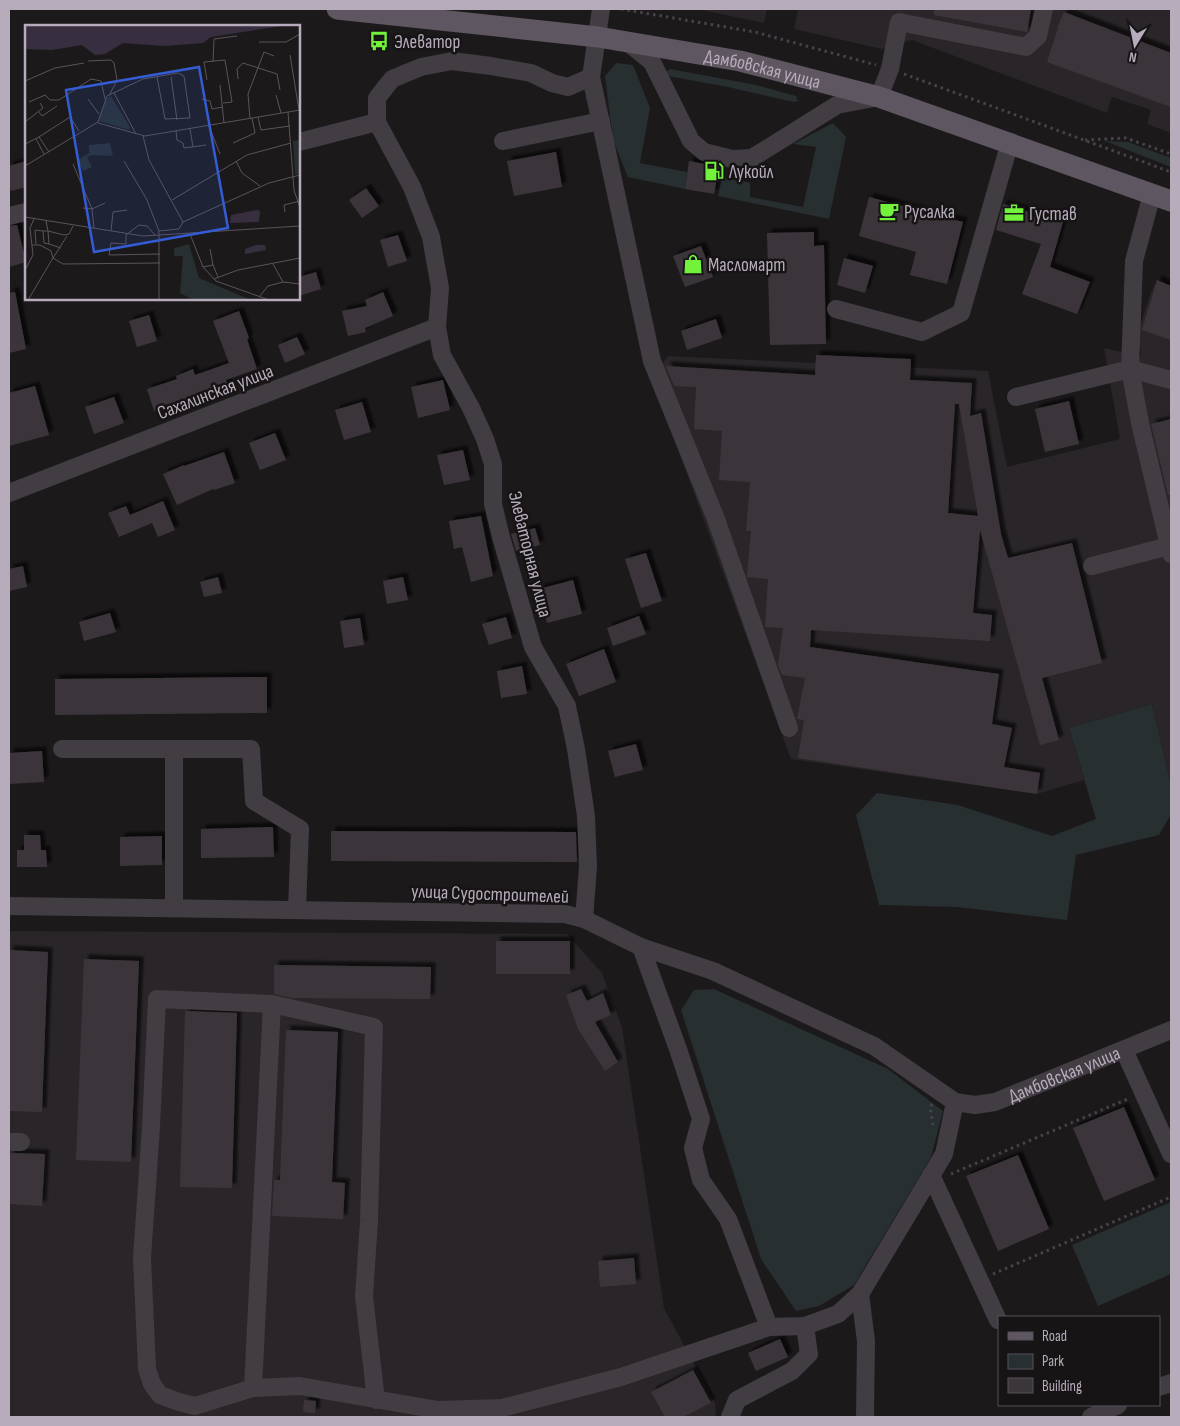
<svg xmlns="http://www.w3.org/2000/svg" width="1180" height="1426" viewBox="0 0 1180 1426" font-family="'Sofia Sans Condensed',sans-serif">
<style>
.built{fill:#292528}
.green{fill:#272f31}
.building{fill:#3b363a;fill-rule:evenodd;filter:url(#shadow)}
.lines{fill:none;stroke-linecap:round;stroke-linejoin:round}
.path{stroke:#48424a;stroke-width:3;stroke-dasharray:2.5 4;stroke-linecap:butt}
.minor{stroke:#423c43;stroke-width:18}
.major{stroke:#5e5660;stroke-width:21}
.labels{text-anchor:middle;stroke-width:5;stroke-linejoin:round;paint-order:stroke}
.poi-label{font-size:19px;fill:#b7acbb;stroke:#171416;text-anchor:start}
.street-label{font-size:19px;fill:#b7acbb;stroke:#171416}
.inset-road{fill:none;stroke:#5a545b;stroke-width:1}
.view{fill:#345cd4;fill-opacity:0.15;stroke:#345cd4;stroke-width:2.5}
.inset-edge{fill:none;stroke:#b7acbb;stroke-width:2.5}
</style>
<defs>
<filter id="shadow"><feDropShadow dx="4.5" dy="-4.5" stdDeviation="1" flood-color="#0009"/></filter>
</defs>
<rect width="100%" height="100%" fill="#1c191b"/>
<g class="built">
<path d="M697,9H767L764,23Z"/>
<path d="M798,9H1171V133L1147,124L1151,110L1112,97L1107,113L912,40L882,49L794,29Z"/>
<path d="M1157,280L1171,285V785L1152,704L1069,728L1084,780L1037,794L791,759L652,378L668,356L988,371L1007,467L1120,439L1104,348L1141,356L1139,330L1150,295Z"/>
<path d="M9,931L567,934L602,973L622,1027L664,1308L715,1403L716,1417H9Z"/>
</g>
<g class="green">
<path d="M616,63L633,65L650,108L640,163L687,172L685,189L628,177L613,140L605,76Z"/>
<path d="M670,69L756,85L796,96L798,101L794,102L728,87L668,76L666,72Z"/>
<path d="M833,123L846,137L829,219L718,196L722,177L750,183V197L803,207L816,147L793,144Z"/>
<path d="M1105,141L1128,142L1171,158V167Z"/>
<path d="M1152,704L1171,785V814L1159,835L1076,855L1067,920L957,907L879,905L856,815L877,793L958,805L1052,836L1096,819L1069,728Z"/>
<path d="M714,989L888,1069L943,1111L931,1157L854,1285L819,1306L796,1311L761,1259L681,1010L694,990Z"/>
<path d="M1171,1202V1274L1098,1306L1072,1245Z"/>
</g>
<g class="building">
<path d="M934,9H1031L1027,32L934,15Z"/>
<path d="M1064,12L1171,53V107L1047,62L1058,28H1057Z"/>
<path d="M556,152L562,187L514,196L507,161Z"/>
<path d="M26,161V187L11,191L9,184V166Z"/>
<path d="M689,161L719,167L714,194L685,189Z"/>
<path d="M366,188L379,206L362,218L349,200Z"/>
<path d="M869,197L963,222L947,284L910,275L916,252L859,236Z"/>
<path d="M1003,204L1063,222L1050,267L1090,282L1077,314L1022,294L1041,244L996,230Z"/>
<path d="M17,225L26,262L9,267V226Z"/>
<path d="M814,232V246L824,245L826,344L770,345L767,233Z"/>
<path d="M398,235L407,261L388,267L380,240Z"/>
<path d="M701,246L713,277L685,287L673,256Z"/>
<path d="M844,258L873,266L865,293L837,285Z"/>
<path d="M316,272L321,289L299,296V277Z"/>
<path d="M1157,280L1171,286V340L1142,330Z"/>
<path d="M15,292L26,349L9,353V293Z"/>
<path d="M383,292L393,316L365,328L366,332L348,336L342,311L367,306L365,300Z"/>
<path d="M239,311L249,338L247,339L257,369L226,380L230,390L216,395L215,393L187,404L186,401L154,411L147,389L177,379L176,376L193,369L195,375L229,363L213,321Z"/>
<path d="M149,315L157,341L137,347L129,321Z"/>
<path d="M716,319L722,338L687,350L681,331Z"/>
<path d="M297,337L305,354L285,363L278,345Z"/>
<path d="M816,355L911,359L910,380L972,383L970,416L981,413L1001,534L1008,558L1072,543L1102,663L1042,678L1059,740L1040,745L980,530L973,613L992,615L990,641L811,630L810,647L999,674L992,724L1012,728L1004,767L1040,773L1037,794L798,758L804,720L797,719L805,678L782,675L778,665L783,628L765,627L768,579L747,577L751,531H746L750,482L719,480L722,431L694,429L696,387L674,386L666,366L815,375ZM955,404H959L978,516L948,513Z"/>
<path d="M443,380L450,410L418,418L411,387Z"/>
<path d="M35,386L49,435L9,446V393Z"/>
<path d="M114,397L124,423L94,434L85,407Z"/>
<path d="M1069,401L1079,444L1045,452L1035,409Z"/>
<path d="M362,402L371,432L344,440L335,410Z"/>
<path d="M1171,419V495H1168L1151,424Z"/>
<path d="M275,433L286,460L260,470L249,443Z"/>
<path d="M463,450L470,480L444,485L437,455Z"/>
<path d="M224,452L235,483L214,490L213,489L177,505L163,474L184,465V466Z"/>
<path d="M163,501L175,530L158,537L152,523L119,537L108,513L126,506L130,515Z"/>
<path d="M481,516L493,576L471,582L462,547L454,549L449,521Z"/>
<path d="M535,528L540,545L516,551L511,534Z"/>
<path d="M646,553L662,601L641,608L625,559Z"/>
<path d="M23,566L27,587L9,591V569Z"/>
<path d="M218,577L222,593L204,597L200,582Z"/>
<path d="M403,577L408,600L387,604L383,581Z"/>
<path d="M573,580L582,614L547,623L539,589Z"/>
<path d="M110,613L116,632L84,641L79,622Z"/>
<path d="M639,616L646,634L613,646L607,628Z"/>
<path d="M506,617L512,638L489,645L482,624Z"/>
<path d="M360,618L364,645L344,648L340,621Z"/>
<path d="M604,649L616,682L579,696L566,664Z"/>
<path d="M522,666L527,694L501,698L497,671Z"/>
<path d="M267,677V713L55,715V679Z"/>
<path d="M636,744L643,770L615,777L608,751Z"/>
<path d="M42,751L44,782L9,784V753Z"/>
<path d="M273,827L274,857L201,858V829Z"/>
<path d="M331,831L576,832L577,862L331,861Z"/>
<path d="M24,835H40L41,850H46L47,867H17V850H24Z"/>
<path d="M162,836V865L120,866V837Z"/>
<rect x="496" y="941" width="74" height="33"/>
<path d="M9,950L48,952L42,1112L9,1111Z"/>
<path d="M84,959L139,961L131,1162L76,1160Z"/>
<path d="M274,965L431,967L430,999L292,998L274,994Z"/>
<path d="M581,989L587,1001L603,993L611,1015L595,1022L618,1062L605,1071L578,1029L566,995Z"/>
<path d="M185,1011L237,1013L232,1188L180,1187Z"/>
<path d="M286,1030L338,1032L332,1182L345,1183L343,1219L272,1216L274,1180H280Z"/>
<path d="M1124,1107L1155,1180L1104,1201L1073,1128Z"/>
<path d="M10,1153L45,1154L42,1206L9,1204Z"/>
<path d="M1018,1155L1049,1229L998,1251L966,1176Z"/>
<path d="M634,1258L636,1284L600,1287L598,1261Z"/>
<path d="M780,1339L788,1357L756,1371L748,1353Z"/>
<path d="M693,1370L711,1403L683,1417H665L651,1392Z"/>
<path d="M304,1400L316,1401L315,1413L303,1412Z"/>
</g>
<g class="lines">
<g class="path">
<path d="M621,9L755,32L876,65"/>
<path d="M904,74L1171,172"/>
<path d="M1085,140L1126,138L1171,154"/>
<path d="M932,1104L930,1107L933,1125"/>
<path d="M951,1174L1130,1098"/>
<path d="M993,1274L1171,1197"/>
</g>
<g class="minor">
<path d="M601,9L591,77L652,361L716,519L789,728"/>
<path d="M626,41L652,62L691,141L704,152L732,159L752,158L837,105L879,97L890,69L899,22L1026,47L1038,36L1044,9"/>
<path d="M377,122L412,187L431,237L440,288L437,327L442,355L471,408L485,439L493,464V504L501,537L533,647L567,706L576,749L586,816L588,867L584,919"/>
<path d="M377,122V98L392,79L421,67L452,61L491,66L531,73L552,83L568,87L591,77"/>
<path d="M503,141L601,121"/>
<path d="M299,142L377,122"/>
<path d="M1152,194L1134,261L1130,369L1140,423L1171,554"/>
<path d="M9,216L26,212"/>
<path d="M836,309L922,332L961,313L1010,142"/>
<path d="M1016,397L1130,369L1171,380"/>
<path d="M9,493L437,327"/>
<path d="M1092,566L1169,546"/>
<path d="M62,749H251L254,801L300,829L297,910"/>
<path d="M174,749V908"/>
<path id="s1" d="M9,906L565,914L584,919L641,947L713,971L874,1046L955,1102L975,1105L995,1102L1171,1030"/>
<path d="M641,947L678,1049L701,1119L693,1148L701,1180L728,1219L769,1327"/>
<path d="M1124,1050L1171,1154"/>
<path d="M9,1142H21"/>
<path d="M931,1175L998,1320"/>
<path d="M860,1294L866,1341L865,1417"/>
<path d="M1159,1387L1171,1383"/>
<path d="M253,1388L272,1004"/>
<path d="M376,1400L364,1296L369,1221L374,1027L272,1004L157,999L151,1127L142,1258L147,1369L152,1384L160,1395L179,1402L195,1406L253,1388L300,1386L438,1410L502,1408L621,1377L769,1327L805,1326L838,1314L860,1294L944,1154L955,1102"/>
<path d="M730,1417L737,1400L792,1371L809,1354L805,1326"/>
<path d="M1091,1417L1118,1405"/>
</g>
<path class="major" id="s2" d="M337,9L598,37L740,61L879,97L1171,201"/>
</g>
<defs>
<symbol id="bus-bare" viewBox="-9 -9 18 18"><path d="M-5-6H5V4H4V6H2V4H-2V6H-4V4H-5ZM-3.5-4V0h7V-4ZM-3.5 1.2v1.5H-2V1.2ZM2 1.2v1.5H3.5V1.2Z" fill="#72f23b" stroke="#171416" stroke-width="2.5" paint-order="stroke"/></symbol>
<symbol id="fuel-bare" viewBox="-9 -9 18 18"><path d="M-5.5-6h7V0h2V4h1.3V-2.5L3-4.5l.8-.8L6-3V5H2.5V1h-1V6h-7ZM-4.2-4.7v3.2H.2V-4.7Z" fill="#72f23b" stroke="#171416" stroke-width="2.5" paint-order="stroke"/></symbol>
<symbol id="cafe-bare" viewBox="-9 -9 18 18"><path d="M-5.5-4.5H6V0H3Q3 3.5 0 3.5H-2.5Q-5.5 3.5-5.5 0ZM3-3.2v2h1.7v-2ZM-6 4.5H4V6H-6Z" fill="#72f23b" stroke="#171416" stroke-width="2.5" paint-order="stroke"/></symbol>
<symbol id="office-bare" viewBox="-9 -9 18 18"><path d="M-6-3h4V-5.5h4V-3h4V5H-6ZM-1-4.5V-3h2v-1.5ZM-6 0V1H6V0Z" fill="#72f23b" stroke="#171416" stroke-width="2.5" paint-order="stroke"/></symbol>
<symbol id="shop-bare" viewBox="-9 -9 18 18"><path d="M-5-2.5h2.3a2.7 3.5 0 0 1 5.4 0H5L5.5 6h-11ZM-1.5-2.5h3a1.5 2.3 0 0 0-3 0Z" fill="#72f23b" stroke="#171416" stroke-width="2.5" paint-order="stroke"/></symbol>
</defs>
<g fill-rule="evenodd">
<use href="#bus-bare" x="365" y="27" width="28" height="28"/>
<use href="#fuel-bare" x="700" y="157" width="28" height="28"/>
<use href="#cafe-bare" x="875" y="197" width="28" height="28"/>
<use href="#office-bare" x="1000" y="199" width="28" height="28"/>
<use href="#shop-bare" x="679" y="250" width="28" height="28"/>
</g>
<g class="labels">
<g class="poi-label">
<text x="394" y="48">Элеватор</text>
<text x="729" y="178">Лукойл</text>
<text x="904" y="218">Русалка</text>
<text x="1029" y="220">Густав</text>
<text x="708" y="271">Масломарт</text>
</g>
<g class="street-label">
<text dy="7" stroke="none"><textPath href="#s2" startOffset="430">Дамбовская улица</textPath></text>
<text transform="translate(215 391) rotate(-21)" y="7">Сахалинская улица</text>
<text transform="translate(531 554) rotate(76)" y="7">Элеваторная улица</text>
<text transform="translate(490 893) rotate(2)" y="7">улица Судостроителей</text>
<text dy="7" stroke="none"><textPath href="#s1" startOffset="1106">Дамбовская улица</textPath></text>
</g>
</g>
<g transform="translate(25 25)">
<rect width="275" height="275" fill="#1c191b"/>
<path d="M86,71L105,102L104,105L74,96L80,75ZM275,115V149H270L268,116ZM85,118L88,131L67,130L62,132L67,142L58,146L53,135L64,128V120ZM164,219L174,253L226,275H169L155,268L158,231H149V223Z" fill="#272f31"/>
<path d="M0,0H263L186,12L178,18L139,21L98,18L80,29L70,30L57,20L27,25L0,24ZM232,185L235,186L234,197L205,198L206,190ZM231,220H240L241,225L220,229V224Z" fill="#372f40"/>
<path class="inset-road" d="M234,17H261L275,9M265,30L274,85M63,36L86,35L89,38L92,55L85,69M188,37L189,14L212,11M146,52L152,95M213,54L212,44L218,38L252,49L255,65M182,55L179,37L200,35L207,77L198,78M0,56L30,43L59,38M195,60L199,98M89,68L111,109M251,70L256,88M63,74L74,89M177,74L185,76L187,84L198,82M4,77L20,70L25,75H34L66,54L76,56L80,74M14,87L17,91L32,81M263,87L269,165L275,183M233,92L236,105L265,101M225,94L223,69L239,27L249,31M0,97L18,83L15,78M73,97L82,71L118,54L153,48L159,51L165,93L140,94L132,52M73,98L120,111L275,85M184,101L195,129M165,104L168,122M151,106L152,115L158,118L159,123L181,120M118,111L124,135L158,197M14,112L45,92L54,106M11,114L19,129M208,118L230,108L227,93M0,119L14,112L24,127M99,136L122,175L134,206V275M211,136L217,148L235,161M48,139L67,184L69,203M0,141L73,97M147,175L222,130L266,118M58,183L67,184L80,178M260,187L259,180L275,176M0,192L118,211L275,201M21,196L23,206L39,210L44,209L48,201M158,197L244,158L275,150M18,206H23L24,219L36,223M86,206L88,187L102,185M134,206L154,204L158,197M165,209L178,242L191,256L244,275M130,210L122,201L114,200L101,210V219L86,218L84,230L135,229M11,219L10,205L18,206L19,218L24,219M7,220H15L26,226L28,233L42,211M185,224L188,240M248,239L258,257L275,259M178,242L188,240L193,252M0,245L8,230L5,203L9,194M189,254L213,245L275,233M234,272L243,261L258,257M3,275L28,233L38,239L135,238"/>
<path class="view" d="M174,42L203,203L69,227L41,65Z"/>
<rect width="275" height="275" class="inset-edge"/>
</g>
<rect width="1180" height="1426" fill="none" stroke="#b7acbb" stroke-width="20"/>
<rect x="998" y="1316" width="162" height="90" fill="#171416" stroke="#575158"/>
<rect x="1008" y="1332" width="25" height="8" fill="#5e5660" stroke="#575158"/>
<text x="1042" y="1341" font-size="15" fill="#b7acbb">Road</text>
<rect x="1008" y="1354" width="25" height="15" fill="#272f31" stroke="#575158"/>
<text x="1042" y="1366" font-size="15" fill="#b7acbb">Park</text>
<rect x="1008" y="1378" width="25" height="15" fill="#3b363a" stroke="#575158"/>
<text x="1042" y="1391" font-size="15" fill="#b7acbb">Building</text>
<g transform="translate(1135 45) rotate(190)" stroke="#171416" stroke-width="4" paint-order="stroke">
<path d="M0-4L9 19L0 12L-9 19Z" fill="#b7acbb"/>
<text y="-8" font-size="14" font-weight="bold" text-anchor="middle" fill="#b7acbb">N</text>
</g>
</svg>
